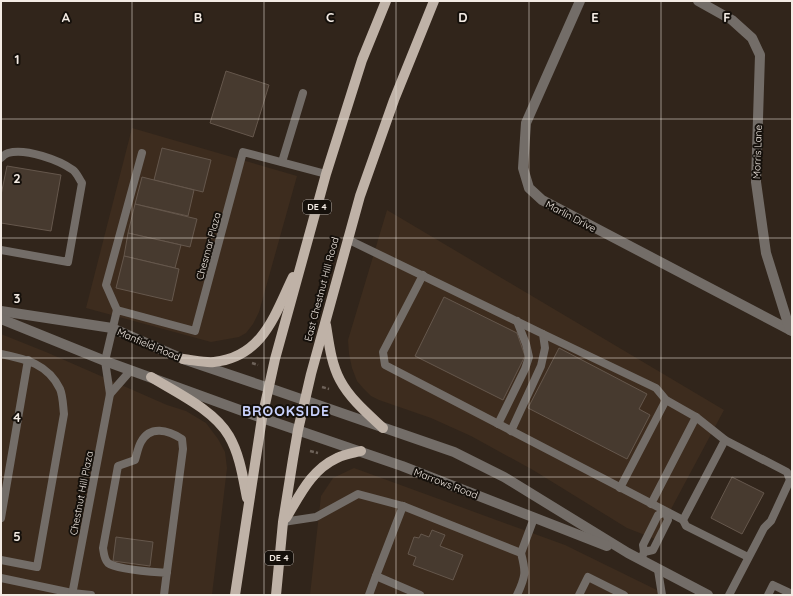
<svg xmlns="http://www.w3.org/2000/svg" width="793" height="596" viewBox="0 0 793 596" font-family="Quicksand,sans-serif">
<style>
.built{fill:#3d2c1e}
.building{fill:#473a2f;stroke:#65574c}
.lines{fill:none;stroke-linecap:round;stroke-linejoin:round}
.path{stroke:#6d6259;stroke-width:2.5;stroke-dasharray:4 2;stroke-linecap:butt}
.service{stroke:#736d68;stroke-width:8}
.minor{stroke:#736d68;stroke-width:10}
.tertiary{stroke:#736d68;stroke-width:10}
.primary{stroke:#bfb2a7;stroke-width:10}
.grid{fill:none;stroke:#f3ebe4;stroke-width:1;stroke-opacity:0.55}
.labels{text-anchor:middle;stroke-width:4;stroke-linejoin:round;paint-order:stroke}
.shield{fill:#15100b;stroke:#b0a9a3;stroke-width:1}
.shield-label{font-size:9px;font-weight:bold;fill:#f3ebe4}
.street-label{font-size:10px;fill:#f3ebe4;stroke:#15100b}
.district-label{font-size:14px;font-weight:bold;letter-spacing:1px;fill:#c9d2fd;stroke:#15100b}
.grid-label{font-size:13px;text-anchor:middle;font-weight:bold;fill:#f3ebe4;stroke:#15100b;stroke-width:4;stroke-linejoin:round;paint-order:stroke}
</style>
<rect width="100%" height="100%" fill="#31251b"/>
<g class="built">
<path d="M132,128L297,176L259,312L253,324L246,333L239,337L211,342L86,308Z"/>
<path d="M387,210L724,410L655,539L627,528L533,470L471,436L431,418L379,400L371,396L363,388L357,381L352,368L349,354L348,340Z"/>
<path d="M1,334L46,352L167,405L186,411L206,423L218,439L225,452L227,468L212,595H1Z"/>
<path d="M354,468L565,545L667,595H310L321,496L333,478Z"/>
</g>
<g class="building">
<path d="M226,71L269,85L253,137L210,123Z"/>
<path d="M162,148L211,160L203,192L154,180Z"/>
<path d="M7,166L61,175L51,231L1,223V195Z"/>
<path d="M142,177L194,190L188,216L135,204Z"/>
<path d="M135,204L197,219L190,247L128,233Z"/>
<path d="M128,233L181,245L175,268L124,256Z"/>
<path d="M124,256L179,269L172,301L116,288Z"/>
<path d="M444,297L517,333L525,356L503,400L415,356Z"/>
<path d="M559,348L647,394L639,409L650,415L627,459L528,408Z"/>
<path d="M732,477L764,493L742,534L711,518Z"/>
<path d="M432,530L445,535L440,546L463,555L453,580L413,565L416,557L408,554L414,537L419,538L421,534L429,537Z"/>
<path d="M116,537L153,542L150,566L113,561Z"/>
</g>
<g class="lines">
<g class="path">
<path d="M252,363L258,365"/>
<path d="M322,387L329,389"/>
<path d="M310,451L318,453"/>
</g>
<g class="service">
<path d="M1,158C3,156 5,154 8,153C26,148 59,160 73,170C77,173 79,179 82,183L68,262L1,250"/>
<path d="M282,162L303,93"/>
<path d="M347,239L543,334L545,348L541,366L511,431"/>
<path d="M423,275L383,352L385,365L683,520"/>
<path d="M117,310L106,285L142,153"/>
<path d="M543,334L656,388L666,400L696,417L651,504"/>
<path d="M1,354C26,359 48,364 60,389C63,396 63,406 64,414L37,567L1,560"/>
<path d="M110,394L131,370"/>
<path d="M696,417L725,440L683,520L686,526L748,557"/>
<path d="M498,424L525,369L529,357L526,344L517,321"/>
<path d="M725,440L787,472L790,480L771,521L764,528L729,595"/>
<path d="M620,488L666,400"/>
<path d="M403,506L376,576L420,595"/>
<path d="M1,518L28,360"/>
<path d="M283,522L316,517L358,494L403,506L521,553C526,572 526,576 517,595"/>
<path d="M644,552L653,550L668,520L666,512"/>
<path d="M521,553L534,518"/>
<path d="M641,560L644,552L643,545L658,515L666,512"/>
<path d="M658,570L662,595"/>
<path d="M1,578L72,593L91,595"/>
<path d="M72,595L110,394L105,361L117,310L195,331L243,152L326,174"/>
<path d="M164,595C170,546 177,497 183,449L182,439C168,430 150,425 141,442C138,447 137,454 135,460L118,466L103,548C104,554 104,559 108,563C117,570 155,572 167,573"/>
<path d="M369,595L376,576"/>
<path d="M579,595L588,577L624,595"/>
<path d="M768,595L773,585L792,594"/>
</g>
<g class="minor">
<path d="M580,1L526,123L523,168L529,188L542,200L792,331"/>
<path d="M698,1L732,20L752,38L760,55L756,182L766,253L790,330"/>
<path d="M1,311L112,328L183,359L269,388"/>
<path d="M1,319L105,361L262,418"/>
</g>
<g class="tertiary">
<path d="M269,388L454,452L504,477L628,553L708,595"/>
<path d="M262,418L402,466L607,546"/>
</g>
<g class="primary">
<path d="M326,325C329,343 331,363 340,380C350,399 368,414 383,428"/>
<path d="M183,359C193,360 205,363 214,362C263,357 275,314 293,277"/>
<path d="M151,377C177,393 214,410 229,436C240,455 243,478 247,498"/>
<path d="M286,518C300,495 311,470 337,458C345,454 353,453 361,451"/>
<path d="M235,595L262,418L275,359L326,174L362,60L386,1"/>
<path d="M276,595L283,522L293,459L298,430L311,374L360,196L394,100L434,1"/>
</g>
</g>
<path class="grid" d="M132,1V595M264,1V595M396,1V595M529,1V595M661,1V595M1,119H792M1,238H792M1,358H792M1,477H792"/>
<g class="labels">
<g class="shield">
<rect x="303" y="200" width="28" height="14" rx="3"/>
<rect x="265" y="551" width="28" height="14" rx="3"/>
</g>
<g class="shield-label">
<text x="317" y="210">DE 4</text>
<text x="279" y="561">DE 4</text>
</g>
<g class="street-label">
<text transform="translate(757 152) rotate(-88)" y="4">Morris Lane</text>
<text transform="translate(571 216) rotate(28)" y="4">Marlin Drive</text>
<text transform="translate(208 246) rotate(-75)" y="4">Chesmar Plaza</text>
<text transform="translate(321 289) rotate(-75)" y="4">East Chestnut Hill Road</text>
<text transform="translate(149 344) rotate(23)" y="4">Manfield Road</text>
<text transform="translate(446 483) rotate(21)" y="4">Marrows Road</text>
<text transform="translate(81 493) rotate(-79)" y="4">Chestnut Hill Plaza</text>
</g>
<g class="district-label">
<text x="286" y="416">BROOKSIDE</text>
</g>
</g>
<g class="grid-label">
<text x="66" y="22">A</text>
<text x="198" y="22">B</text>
<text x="330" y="22">C</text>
<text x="463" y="22">D</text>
<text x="595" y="22">E</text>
<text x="727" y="22">F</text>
<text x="17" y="64">1</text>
<text x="17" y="183">2</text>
<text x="17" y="303">3</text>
<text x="17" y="422">4</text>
<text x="17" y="541">5</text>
</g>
<rect width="793" height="596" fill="none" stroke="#f3ebe4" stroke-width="4"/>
</svg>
